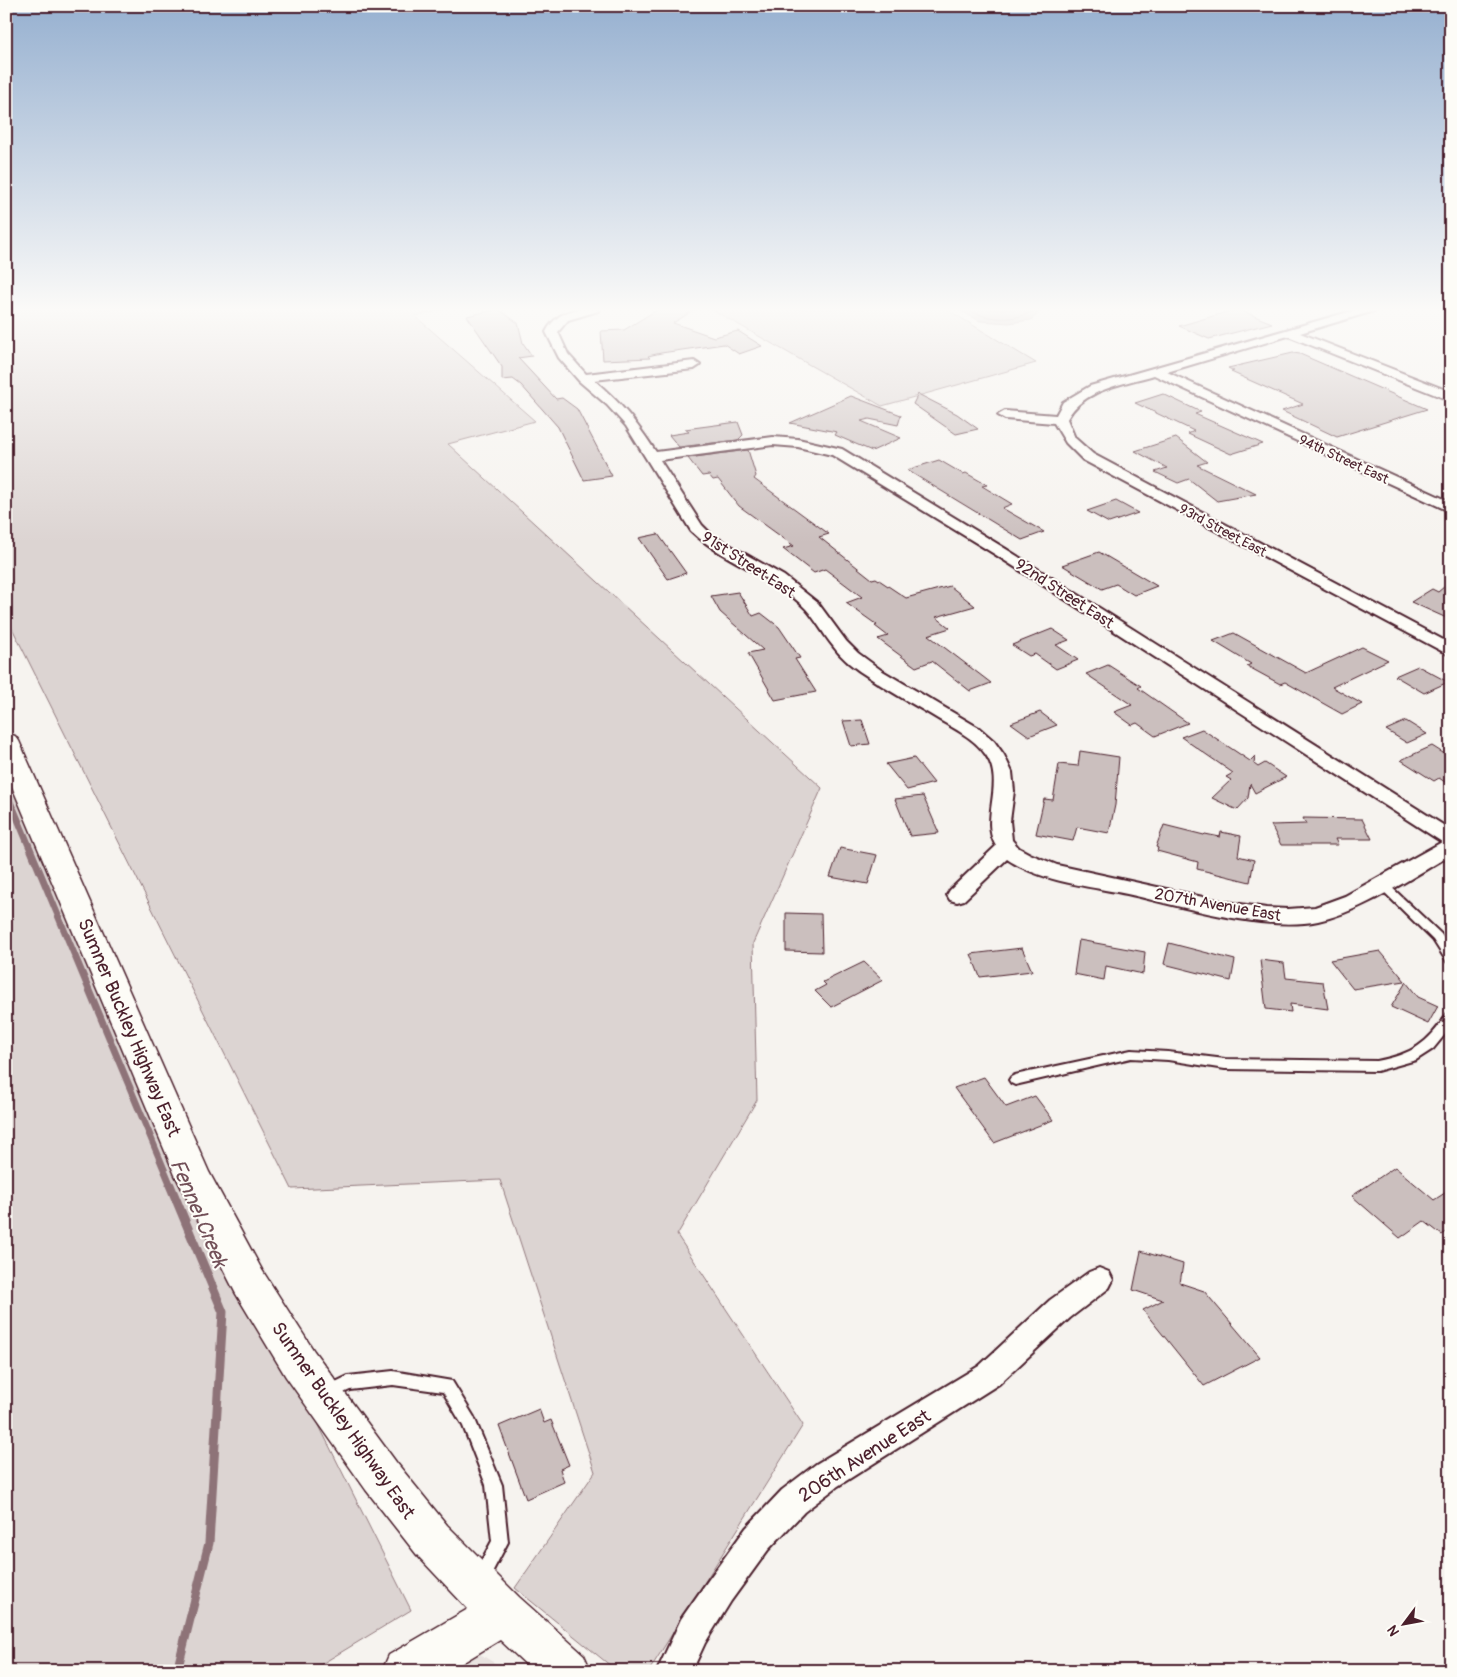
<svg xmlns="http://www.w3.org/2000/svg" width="1457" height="1677" viewBox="0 0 1457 1677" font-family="Pangolin,sans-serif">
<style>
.built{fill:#e9e3e0}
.green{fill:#dcd4d2;stroke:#937a7e}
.water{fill:#bbabac;stroke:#8e7378}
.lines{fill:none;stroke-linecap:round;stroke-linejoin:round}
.shore{stroke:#77575f;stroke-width:1}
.stream-far2{stroke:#8e7378;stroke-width:5.5}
.stream-far1{stroke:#8e7378;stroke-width:7}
.stream{stroke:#8e7378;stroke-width:9}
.building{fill:#cbbfbe;stroke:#4a1f2b}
.lane-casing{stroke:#4a1f2b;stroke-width:4}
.street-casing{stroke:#4a1f2b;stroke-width:4}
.secondary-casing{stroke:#4a1f2b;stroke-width:3}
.lane{fill:#fdfcf7;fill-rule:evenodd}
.street{fill:#fdfcf7;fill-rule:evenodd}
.secondary{fill:#fdfcf7;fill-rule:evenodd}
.labels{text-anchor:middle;stroke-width:4;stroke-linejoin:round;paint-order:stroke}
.far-street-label{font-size:14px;fill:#4a1f2b;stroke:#fdfcf7}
.street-label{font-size:16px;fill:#4a1f2b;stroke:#fdfcf7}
.near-street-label{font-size:19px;fill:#4a1f2b;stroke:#fdfcf7}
.near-water-label{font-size:21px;font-style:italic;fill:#725058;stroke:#fdfcf7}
</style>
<rect width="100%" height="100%" fill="#f6f3ef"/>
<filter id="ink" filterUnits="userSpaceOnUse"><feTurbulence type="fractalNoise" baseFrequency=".02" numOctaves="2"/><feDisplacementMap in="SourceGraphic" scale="10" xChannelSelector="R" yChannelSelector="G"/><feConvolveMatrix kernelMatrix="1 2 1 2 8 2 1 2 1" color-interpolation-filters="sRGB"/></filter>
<g filter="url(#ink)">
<path class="built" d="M458,1640L507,1671H407Z"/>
<g class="green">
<path d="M6,309H447L415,316L535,421L448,444L822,788L753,943L757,1100L677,1235L803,1425L649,1671H617L515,1588L595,1472L500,1180L292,1189L6,616Z"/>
<path d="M711,309H946L1036,363L882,406Z"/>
<path d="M6,767L188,1163L411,1610L310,1671H6Z"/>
</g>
<path class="water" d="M957,309H1048L1042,310L1031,320L1009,323L980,321Z"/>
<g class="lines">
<path class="shore" d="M966,309C987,320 1015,323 1036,309"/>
<path class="stream-far2" d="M6,790L15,812"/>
<path class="stream-far1" d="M14,810L171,1186"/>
<path class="stream" d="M170,1185L223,1312L209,1543L177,1671"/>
</g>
<g class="building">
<path d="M498,309L518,323L523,343L532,356L518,358L556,399L562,398L577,409L612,476L584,480L558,427L521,385L513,379L502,380V367L467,316Z"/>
<path d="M658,309H696L673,323L714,337L738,331L762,346L739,354L724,344L661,353L648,356L650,358L603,360L601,331L624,330Z"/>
<path d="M1237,309L1272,323L1209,339L1179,326Z"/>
<path d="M1293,353L1300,354L1427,409L1337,437L1282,411L1303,404L1231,372L1234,371L1228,368Z"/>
<path d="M918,394L957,414L978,429L956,434L913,404Z"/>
<path d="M1163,394L1201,412L1195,414L1263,444L1231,454L1188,434L1194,431L1135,403Z"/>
<path d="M851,396L901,415L898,425L869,419L861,421L901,438L872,451L835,435L837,432L790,423Z"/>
<path d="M738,422L743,435L738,440L679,447L669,435L689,432L685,429Z"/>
<path d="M1176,438L1207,462L1197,465L1256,494L1217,501L1189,479L1178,483L1155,472L1167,468L1135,451Z"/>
<path d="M748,450L756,476L754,479L829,534L819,537L872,579L876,578L906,598L950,586L975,606L936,617L950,628L928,635L991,683L970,691L932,661L916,667L878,639L888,636L875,626L877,625L846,603L862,597L825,569L814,573L783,549L794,546L739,506L718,479L713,480L709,475L702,476L688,458Z"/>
<path d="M939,460L963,474L966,473L987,485L982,486L1012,504L1002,508L1044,532L1022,540L907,470Z"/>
<path d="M1116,501L1138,513L1109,523L1087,511Z"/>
<path d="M658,534L686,573L668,579L639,538Z"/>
<path d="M1099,552L1157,586L1134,595L1116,584L1102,589L1062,565Z"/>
<path d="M1451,581V620L1411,602L1432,589L1438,592Z"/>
<path d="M738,592L753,616L761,613L779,627L800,658L795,659L816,692L775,700L748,653L763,650L720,612L711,596Z"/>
<path d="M1052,629L1069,640L1056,645L1078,660L1056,669L1035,654L1029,656L1012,645Z"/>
<path d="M1234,633L1306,673L1362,647L1388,660L1332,687L1362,704L1342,714L1285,682L1280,684L1247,666L1251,664L1213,641Z"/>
<path d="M1108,665L1141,686L1138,688L1188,723L1155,736L1137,723L1132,725L1114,712L1132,705L1086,674Z"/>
<path d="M1418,666L1448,682L1424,693L1395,676Z"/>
<path d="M1040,712L1057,725L1029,736L1011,723Z"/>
<path d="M862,720L870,744L851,746L843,721Z"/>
<path d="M1406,721L1427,734L1407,743L1386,730Z"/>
<path d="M1202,729L1250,761L1255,756L1254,764L1258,767L1265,763L1286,777L1255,793L1250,784L1248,798L1237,810L1212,798L1231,780L1226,777L1233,773L1181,737Z"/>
<path d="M1432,746L1451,758V786L1439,778L1434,781L1401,760Z"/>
<path d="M1080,751L1119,757L1115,805L1109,833L1077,827L1073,841L1036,834L1044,799L1053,800L1059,764L1078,766Z"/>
<path d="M914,758L934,783L907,790L886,764Z"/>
<path d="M923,796L939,833L910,836L895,799Z"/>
<path d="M1303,818L1362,819L1372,839H1335L1338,845H1281L1271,825L1306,824Z"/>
<path d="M1164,825L1204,835L1205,834L1220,837L1221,832L1241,836L1238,856L1254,860L1250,882L1197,869L1198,862L1157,851L1158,848L1156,847Z"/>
<path d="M840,848L877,855L868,884L830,877Z"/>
<path d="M786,913L821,914L822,952L786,951Z"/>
<path d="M1079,940L1145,952L1143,974L1106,966L1104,980L1074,974Z"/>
<path d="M1169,943L1235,960L1231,981L1164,964Z"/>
<path d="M1022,948L1032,971L980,977L971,954Z"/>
<path d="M1380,951L1405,981L1353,989L1330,960Z"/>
<path d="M1260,960L1284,963L1286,978L1323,982L1328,1009L1290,1004L1291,1012L1266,1009Z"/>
<path d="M864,962L883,980L831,1007L815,991L826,985L823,982Z"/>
<path d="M1406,982L1418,997L1438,1006L1428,1024L1391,1007Z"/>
<path d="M984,1077L1006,1107L1035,1096L1053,1120L994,1143L954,1088Z"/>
<path d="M1395,1167L1434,1200L1451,1189V1229L1442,1235L1424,1221L1400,1238L1352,1196Z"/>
<path d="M1141,1251L1183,1264L1180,1283L1204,1291L1260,1357L1204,1386L1143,1310L1163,1300L1133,1290Z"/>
<path d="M539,1409L544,1423L551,1420L569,1465L560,1469L564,1482L526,1499L499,1426Z"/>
</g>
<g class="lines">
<defs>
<g id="lane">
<path d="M1382,881L1386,882L1441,934L1451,950V963L1447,962L1433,940L1378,886L1377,884Z"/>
<path d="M1451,1013V1027L1433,1049L1416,1060L1377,1071L1225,1069L1168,1060L1131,1058L1015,1085L1011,1083L1009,1080L1011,1077L1015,1075L1131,1050L1168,1052L1225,1059L1377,1061C1412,1054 1428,1044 1447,1014Z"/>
<path d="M393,1371L452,1381L474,1417L502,1485L508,1542L487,1582L481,1584L475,1582L473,1576L492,1541L486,1485L463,1426L443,1392L393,1385L350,1390L328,1400L323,1398L321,1393L323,1388L348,1376Z"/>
</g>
<g id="street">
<path d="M579,309H600L598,311L568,320L558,332L568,354L586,374L694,361L700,365L694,369L594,380C621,403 637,423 656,452L773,437L798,439L842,449L1006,549L1451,830V855C1412,877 1361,912 1318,921C1265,932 1180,906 1127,894C1088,886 1041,882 1007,859L964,900L957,902L950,900L947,895L950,890L996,846C979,818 1006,784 986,755C974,738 955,729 938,719C915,705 892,693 870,678C857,670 842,659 833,646C824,635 816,620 806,609C774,575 725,563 691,531L626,426L607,405L579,381L559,358L546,332C554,317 564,312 579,309ZM773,445L798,447L832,455L996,555L1442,842L1345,896L1315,907L1288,909L1266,908L1221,901L1057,865L1030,854L1019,848L1012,840L1010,821L1014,791L1012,772L1004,755L994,741L979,728L881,670L858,653L846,641L818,603L784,576L712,535L702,525L660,460Z"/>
<path d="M1359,309H1376L1374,311L1300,333L1451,392V401L1288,336L1167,372L1451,502V512L1154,375C1124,384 1083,389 1067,419L1075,438L1093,454L1451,644V656L1083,460L1066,443L1054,423L1005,419L998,415L1005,411L1056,415L1063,402L1090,386Z"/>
<path d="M1099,1268L1109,1272L1113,1280L1109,1288L1070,1318L999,1384L838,1486L804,1512L768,1550L731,1601L705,1643L692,1671H657L681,1619L709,1579L746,1528L782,1490L816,1464L979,1366L1050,1300L1089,1272Z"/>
</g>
<path id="secondary" d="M6,733L15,736L19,741L209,1172L262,1270L314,1351L396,1462L447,1525L519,1597L584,1655L591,1671H533L500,1640L449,1671H382L389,1655L468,1609L417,1555L366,1490L286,1377L236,1294L175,1175L6,772Z"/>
</defs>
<use href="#lane" class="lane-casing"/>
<use href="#street" class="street-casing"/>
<use href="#secondary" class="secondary-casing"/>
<use href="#lane" class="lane"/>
<use href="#street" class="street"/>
<use href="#secondary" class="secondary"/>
</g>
</g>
<linearGradient id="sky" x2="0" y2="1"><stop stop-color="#96b0d0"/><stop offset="0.57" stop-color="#fbfaf8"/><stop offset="1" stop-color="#fbfaf8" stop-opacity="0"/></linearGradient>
<rect width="1457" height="543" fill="url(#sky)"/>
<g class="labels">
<g class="far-street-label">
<text transform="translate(1344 459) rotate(25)" y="5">94th Street East</text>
<text transform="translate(1223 530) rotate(28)" y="5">93rd Street East</text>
</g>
<g class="street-label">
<text transform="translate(749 564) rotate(33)" y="6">91st Street East</text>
<text transform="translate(1065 593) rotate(33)" y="6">92nd Street East</text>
<text transform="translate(1218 904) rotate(10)" y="6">207th Avenue East</text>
</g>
<g class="near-street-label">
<text transform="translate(130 1027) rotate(67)" y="7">Sumner Buckley Highway East</text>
<text transform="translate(344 1420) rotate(55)" y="7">Sumner Buckley Highway East</text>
<text transform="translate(864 1455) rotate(-33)" y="7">206th Avenue East</text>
</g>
<g class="near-water-label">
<text transform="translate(199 1213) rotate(67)" y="7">Fennel Creek</text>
</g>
</g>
<rect width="1457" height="1677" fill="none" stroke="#fdfcf7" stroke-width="25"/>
<rect x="12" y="12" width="1432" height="1652" fill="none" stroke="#4a1f2b" stroke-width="2" filter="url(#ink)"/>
<g transform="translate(1404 1624) rotate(238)" stroke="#fdfcf7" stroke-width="4" paint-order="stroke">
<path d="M0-4L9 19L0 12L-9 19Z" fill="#4a1f2b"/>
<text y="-8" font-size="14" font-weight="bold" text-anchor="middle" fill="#4a1f2b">N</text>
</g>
</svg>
